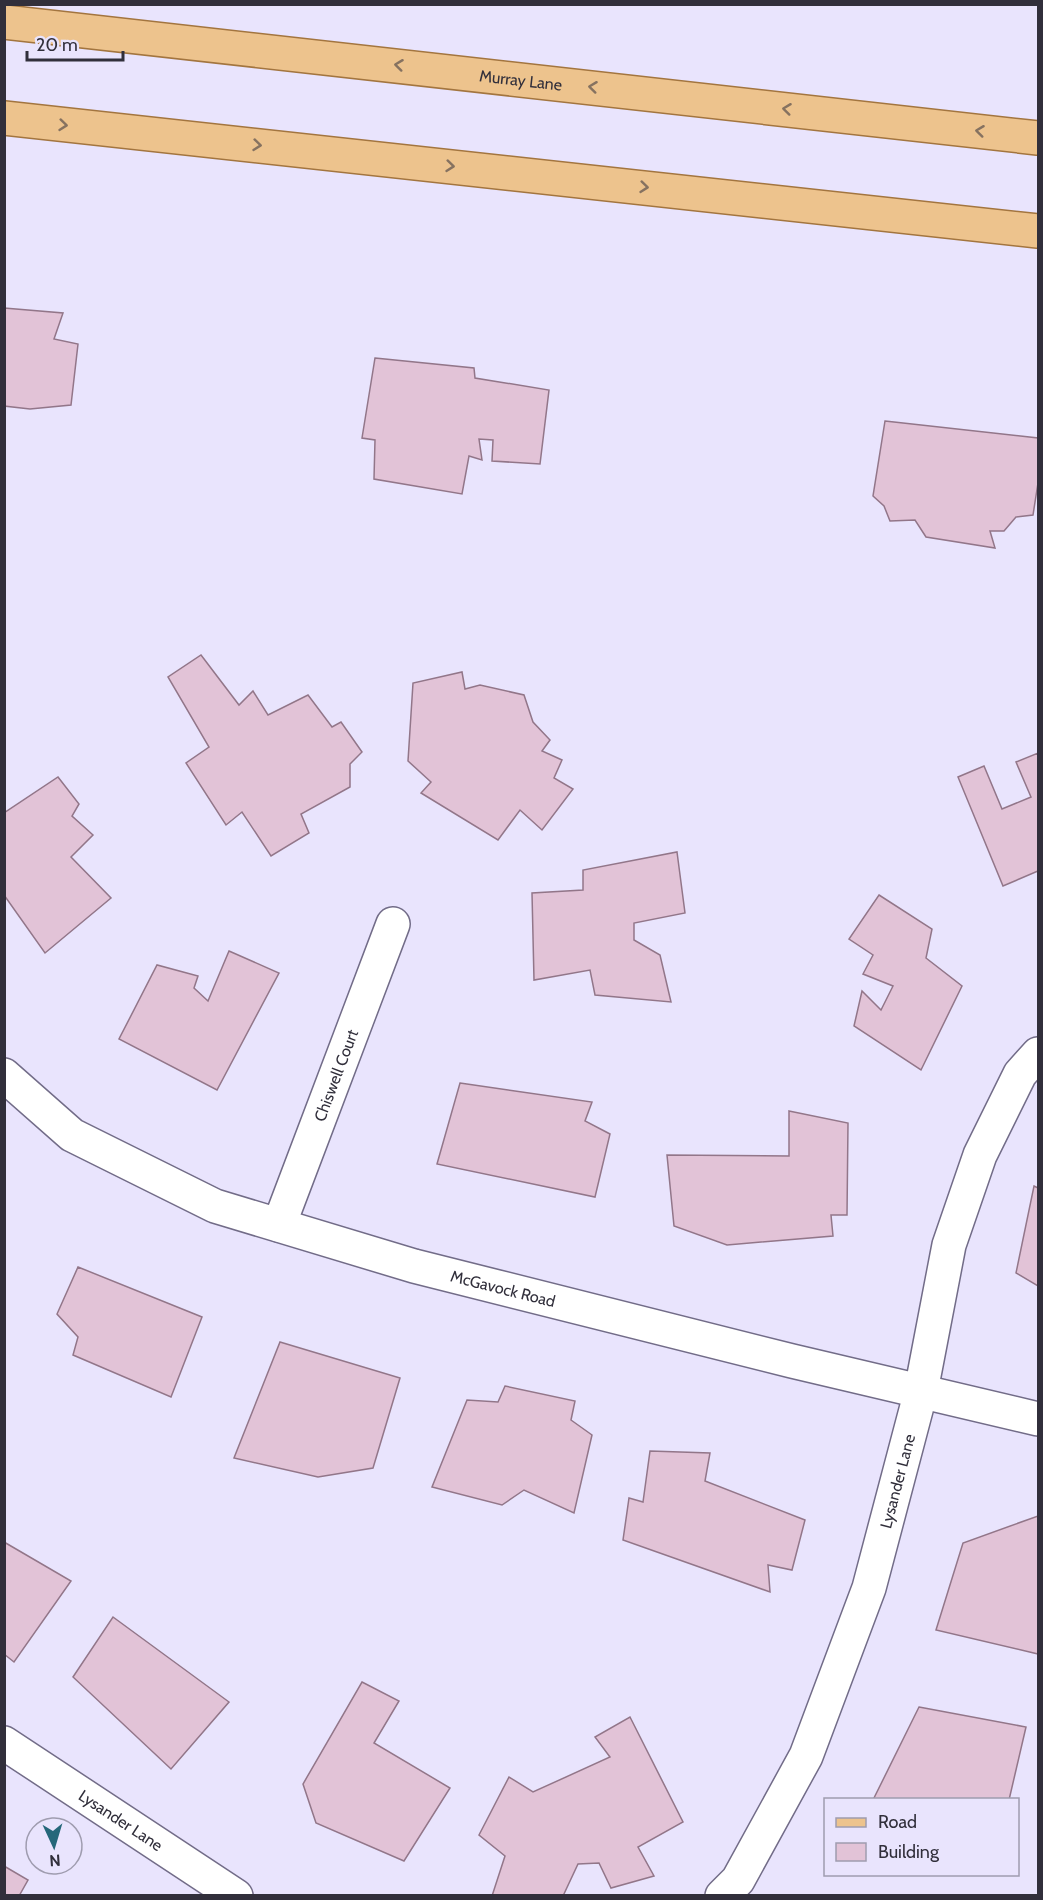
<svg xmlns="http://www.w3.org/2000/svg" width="1043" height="1900" viewBox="0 0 1043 1900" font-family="Cabin,sans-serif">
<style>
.building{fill:#e2c3d7;stroke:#927689;stroke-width:1.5}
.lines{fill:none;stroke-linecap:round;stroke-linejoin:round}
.minor-casing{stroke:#726c88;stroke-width:36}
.major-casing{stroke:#a3753f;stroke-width:36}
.minor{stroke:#fff;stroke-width:33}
.major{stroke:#edc38d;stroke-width:33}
.oneway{stroke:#867260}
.labels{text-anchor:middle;stroke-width:4.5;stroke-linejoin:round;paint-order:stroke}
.street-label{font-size:16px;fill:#312f3b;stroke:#e9e4fd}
</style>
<rect width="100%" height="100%" fill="#e9e4fd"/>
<g class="building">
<path d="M4,308L63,313L54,339L78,344L71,405L30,409L4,406Z"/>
<path d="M375,358L474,368L475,378L549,390L540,464L492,461L493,440L479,439L482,460L469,456L462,494L374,479L375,440L362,438Z"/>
<path d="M885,421L1038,438V483L1033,515L1016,517L1004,531H990L995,548L926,537L915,520L890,521L884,506L873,496Z"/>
<path d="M201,655L239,705L253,691L268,715L308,695L332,727L341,722L362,752L350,764V787L301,814L309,833L271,856L242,812L226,825L186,763L209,747L168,677Z"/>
<path d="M462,672L465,689L480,685L524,695L533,722L550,740L542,751L562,760L554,778L573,789L542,830L520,810L498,840L421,793L431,782L408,761L413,683Z"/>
<path d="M1038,753V871L1003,886L958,777L984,766L1002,809L1031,797L1016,762Z"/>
<path d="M58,777L79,804L72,816L93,835L71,857L111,898L45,953L4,895V813Z"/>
<path d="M677,852L685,913L634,923V940L660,955L671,1002L595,995L590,970L534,980L532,893L583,890V870Z"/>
<path d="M879,895L932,929L926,958L962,986L921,1070L854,1026L862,991L881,1010L893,986L863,974L873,955L849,939Z"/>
<path d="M229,951L279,973L217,1090L119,1039L157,965L198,976L194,988L208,1001Z"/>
<path d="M460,1083L592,1102L585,1121L610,1134L595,1197L437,1164Z"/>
<path d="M789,1111L848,1123L847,1215H831L833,1236L727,1245L674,1226L667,1155L789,1156Z"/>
<path d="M1034,1186L1038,1188V1286L1016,1273Z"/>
<path d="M78,1267L202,1317L171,1397L73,1355L78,1337L57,1314Z"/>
<path d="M280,1342L400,1378L373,1468L318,1477L234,1458Z"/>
<path d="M505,1386L575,1401L571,1420L592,1435L574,1513L524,1490L502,1505L432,1487L467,1400L498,1402Z"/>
<path d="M650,1451L710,1453L705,1481L805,1520L792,1570L768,1565L770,1592L623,1540L629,1498L643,1502Z"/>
<path d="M1038,1516V1654L936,1630L963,1543Z"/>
<path d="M4,1542L71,1581L14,1662L4,1654Z"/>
<path d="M113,1617L229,1702L171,1769L73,1677Z"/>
<path d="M362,1682L399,1701L374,1743L450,1788L404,1861L316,1823L303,1784Z"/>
<path d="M919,1707L1026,1727L1009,1800H873Z"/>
<path d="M630,1717L683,1822L638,1847L654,1876L611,1888L599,1863L578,1864L563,1896H492L505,1856L479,1835L509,1777L533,1792L610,1757L595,1737Z"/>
<path d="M4,1866L28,1880L19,1896H4Z"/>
</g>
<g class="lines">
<defs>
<g id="minor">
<path id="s1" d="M4,1075L72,1135L215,1206L414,1266L792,1361L1038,1419"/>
<path id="s2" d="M279,1225L393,924"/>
<path id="s3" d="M4,1743L236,1896"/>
<path id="s4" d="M722,1896L738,1880L806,1756L869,1588L921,1391L949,1245L980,1155L1020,1074L1038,1054"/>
</g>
<g id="major">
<path id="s5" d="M4,22L1038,138"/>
<path d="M4,118L1038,231"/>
</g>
</defs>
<use href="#minor" class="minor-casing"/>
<use href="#major" class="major-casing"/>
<use href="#minor" class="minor"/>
<use href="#major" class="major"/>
</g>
<defs><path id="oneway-chevron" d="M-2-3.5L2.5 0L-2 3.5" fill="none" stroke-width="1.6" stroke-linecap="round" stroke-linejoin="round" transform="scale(1.5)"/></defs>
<g class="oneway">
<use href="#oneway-chevron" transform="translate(399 65) rotate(-173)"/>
<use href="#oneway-chevron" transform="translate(593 87) rotate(-173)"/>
<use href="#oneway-chevron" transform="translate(787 109) rotate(-173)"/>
<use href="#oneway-chevron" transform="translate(63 125) rotate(6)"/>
<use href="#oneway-chevron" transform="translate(980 131) rotate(-173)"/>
<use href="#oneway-chevron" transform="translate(257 145) rotate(6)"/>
<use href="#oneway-chevron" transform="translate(450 166) rotate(6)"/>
<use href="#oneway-chevron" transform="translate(644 187) rotate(6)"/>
</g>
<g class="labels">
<g class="street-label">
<text dy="6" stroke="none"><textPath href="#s5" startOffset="520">Murray Lane</textPath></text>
<text dy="6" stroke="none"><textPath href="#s2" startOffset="160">Chiswell Court</textPath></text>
<text dy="6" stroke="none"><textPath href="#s1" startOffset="550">McGavock Road</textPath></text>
<text dy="6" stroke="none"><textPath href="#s4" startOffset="454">Lysander Lane</textPath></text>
<text dy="6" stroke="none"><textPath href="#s3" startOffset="140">Lysander Lane</textPath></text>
</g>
</g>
<rect width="1043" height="1900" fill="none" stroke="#312f3b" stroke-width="12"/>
<rect x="824" y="1798" width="195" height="78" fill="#e9e4fd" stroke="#9f9caf" stroke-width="1.5"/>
<rect x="836" y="1818" width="30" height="9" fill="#edc38d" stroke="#9f9caf" stroke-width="1.5"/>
<text x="878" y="1828" font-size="18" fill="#312f3b">Road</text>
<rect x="836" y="1843" width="30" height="18" fill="#e2c3d7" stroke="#9f9caf" stroke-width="1.5"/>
<text x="878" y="1858" font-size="18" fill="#312f3b">Building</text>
<g transform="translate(54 1846) rotate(176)"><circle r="28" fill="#e9e4fd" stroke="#9f9caf" stroke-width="1.5"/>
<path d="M0-4.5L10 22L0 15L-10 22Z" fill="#25677a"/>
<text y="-9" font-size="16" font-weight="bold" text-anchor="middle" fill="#312f3b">N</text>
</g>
<path d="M27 51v9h96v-9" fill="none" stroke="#312f3b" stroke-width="3"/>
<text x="36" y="51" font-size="18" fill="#312f3b" stroke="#e9e4fd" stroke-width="4.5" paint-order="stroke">20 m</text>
</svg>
